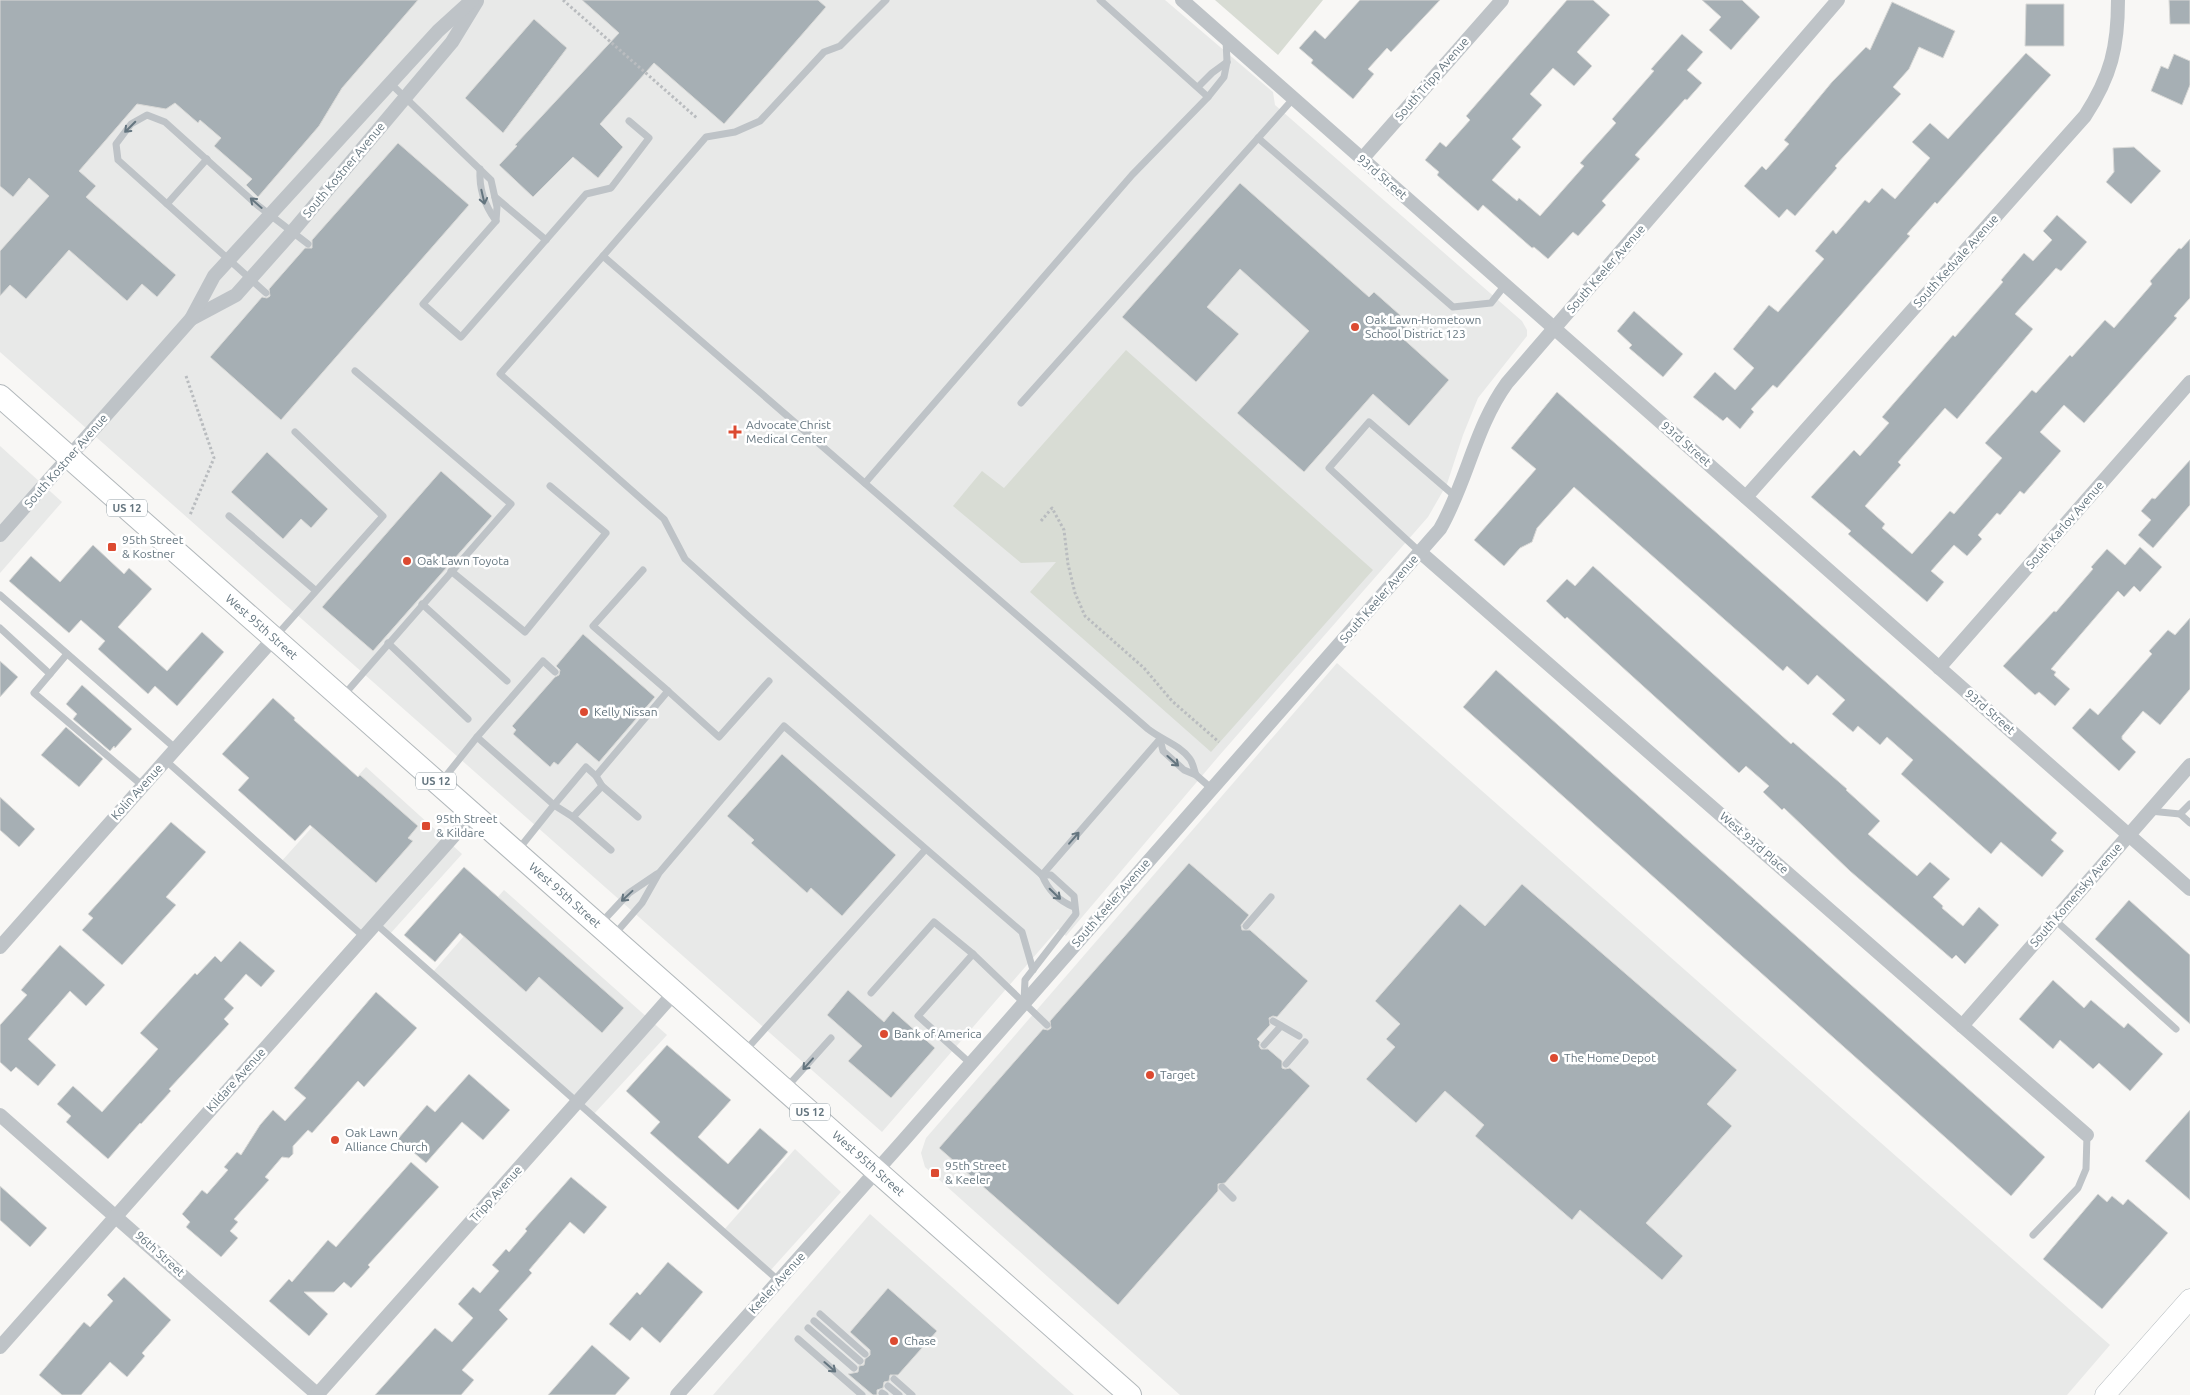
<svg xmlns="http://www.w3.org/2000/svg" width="2190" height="1395" viewBox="0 0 2190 1395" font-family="Ubuntu,sans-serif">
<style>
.built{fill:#e8e9e8}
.green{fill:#d8dcd4}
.building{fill:#a6afb4;stroke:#d9d9d7}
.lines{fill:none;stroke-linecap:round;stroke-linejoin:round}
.secondary-casing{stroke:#b1b7bb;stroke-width:21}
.primary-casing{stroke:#b2b8bb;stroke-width:24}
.path{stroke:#b9bcbf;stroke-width:3;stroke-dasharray:2.5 2.5;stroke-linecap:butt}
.lane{stroke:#bec3c7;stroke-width:7}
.street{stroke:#bec3c7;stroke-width:14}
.secondary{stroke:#fff;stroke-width:20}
.primary{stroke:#fff;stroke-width:22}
.oneway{stroke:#64757f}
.poi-dot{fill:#dc4a31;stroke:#fff;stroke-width:2}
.labels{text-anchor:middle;stroke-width:5;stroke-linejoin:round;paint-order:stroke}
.shield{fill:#fff;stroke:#929ea5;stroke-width:1}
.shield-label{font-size:11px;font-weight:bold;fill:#64757f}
.street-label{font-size:12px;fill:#64757f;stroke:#fff}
.poi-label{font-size:12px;fill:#64757f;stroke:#fff;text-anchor:start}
</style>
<rect width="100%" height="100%" fill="#f8f7f5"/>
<!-- built -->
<g class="built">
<path d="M0,0H1165L1273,92L1275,105L1522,321L1527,330V336L1478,398L1463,435L1447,484L1428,517L1218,757L1066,936L1058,929L882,1132L0,352Z"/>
<path d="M0,446L62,502L0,573Z"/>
<path d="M1337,663L2110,1345L2067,1395H1180L925,1167L921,1153L926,1138Z"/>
<path d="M366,767L462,854L389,935L376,924L364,937L280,863Z"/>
<path d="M504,890L667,1035L593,1115L432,973Z"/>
<path d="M795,1149L841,1192L769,1272L723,1231Z"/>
<path d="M870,1214L1074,1395H713Z"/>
</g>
<!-- green -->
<g class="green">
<path d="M1215,0H1323L1278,55Z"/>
<path d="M1126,350L1373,570L1211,752L1030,592L1056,562L1021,563L953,506L982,471L1004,488Z"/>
</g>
<!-- building -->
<g class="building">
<path d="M0,0H418L342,88L319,126L258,197L246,185L252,179L214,146L221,138L200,120L198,123L175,103L166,109L137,104L79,171L96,186L86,197L176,275L157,297L142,284L127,301L69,250L26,299L10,285L0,296V251L49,196L29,178L13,197L0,186Z"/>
<path d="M582,0H818L826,7L724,124L654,63L600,124L623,147L598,178L573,157L533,197L499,165L517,146L515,145L619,33Z"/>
<path d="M1360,0H1440L1391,52L1387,48L1368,69L1374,74L1353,99L1311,63L1313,60L1299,48L1315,30L1325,39Z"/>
<path d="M1567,0H1593L1610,15L1577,52L1592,66L1574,86L1553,68L1530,94L1542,105L1512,139L1521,147L1492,180L1517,201L1519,198L1540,216L1584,166L1580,163L1616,123L1612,119L1654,71L1651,69L1682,34L1703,52L1687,70L1702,83L1687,100L1685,99L1635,155L1640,159L1602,201L1606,205L1578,236L1573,232L1548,259L1534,247L1532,248L1483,205L1478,211L1437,175L1439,172L1425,160L1440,142L1446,147L1470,120L1466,116Z"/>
<path d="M1702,0H1742L1760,17L1731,50L1709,30L1721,17Z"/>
<path d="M2169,0H2190V24H2170Z"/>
<path d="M1892,2L1955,31L1943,58L1919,47L1909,69L1893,87L1901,94L1835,166L1837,168L1795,216L1787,209L1779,218L1744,186L1762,166L1766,170L1789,144L1784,140L1832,82L1866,47L1870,50Z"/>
<path d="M2026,4H2064V46H2025Z"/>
<path d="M534,19L567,48L503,133L465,98Z"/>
<path d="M2026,53L2051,75L1937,204L1935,202L1907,234L1910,236L1777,388L1773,385L1751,409L1754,412L1740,429L1727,417L1723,421L1693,397L1715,372L1735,390L1754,368L1733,349L1769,305L1778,312L1824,259L1815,251L1833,230L1836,234L1865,200L1869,203L1882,188L1895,199L1930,158L1912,142L1930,123L1948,139Z"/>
<path d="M2174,54L2190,61V85L2182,105L2151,91L2161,66L2168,69Z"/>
<path d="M398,143L469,205L281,420L210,357L262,297L267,298L270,296L269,289L305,248H312V240Z"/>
<path d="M2134,147L2161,171L2131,204L2106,182L2114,172L2113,148Z"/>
<path d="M1240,183L1369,297L1374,292L1409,323L1399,335L1449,380L1409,426L1373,394L1304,472L1237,413L1309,331L1240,269L1207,307L1239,334L1196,382L1122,317Z"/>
<path d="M2057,215L2087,242L2061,271L2056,268L2015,314L2033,329L1957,419L1945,408L1898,462L1901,465L1865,506L1885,524L1882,528L1912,554L1950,511L1954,514L2002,458L1985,443L2032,390L2036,393L2070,355L2072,357L2105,320L2114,328L2152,284L2150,281L2179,248L2181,249L2190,239V298L2174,316L2177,318L2084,423L2064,405L2040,432L2061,451L2024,494L2020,491L2000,515L1997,513L1978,535L1982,539L1967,556L1954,545L1931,571L1944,582L1927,602L1848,534L1851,531L1811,497L1854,450L1860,456L1889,423L1882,417L1953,335L1955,337L2003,282L2001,280L2024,253L2033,261L2052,240L2043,231Z"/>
<path d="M1634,311L1683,354L1663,377L1629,348L1632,345L1617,331Z"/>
<path d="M1557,392L2057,833L2051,840L2064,851L2042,877L2001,842L1991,854L1901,774L1913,760L1887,737L1880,745L1858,726L1853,732L1832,714L1845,700L1817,675L1808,685L1787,666L1783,671L1574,487L1537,528L1532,542L1520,548L1504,566L1474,540L1536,469L1511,448Z"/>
<path d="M267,452L328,509L311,528L301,519L283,539L231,492Z"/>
<path d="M2190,460V505L2153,548L2138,535L2151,520L2141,511L2152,498L2155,499Z"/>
<path d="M441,471L492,516L373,651L322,607Z"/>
<path d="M93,545L124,574L129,568L152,589L118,627L167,671L202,632L224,652L177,706L155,686L148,694L98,649L105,641L81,620L69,633L9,581L31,556L60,582Z"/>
<path d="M2140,547L2162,567L2140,592L2134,586L2124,597L2118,591L2051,669L2056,672L2054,675L2070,689L2055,706L2039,692L2035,695L2003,666L2054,611L2056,612L2093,569L2091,567L2107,549L2125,565Z"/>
<path d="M1593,566L1791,744L1793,742L1847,789L1846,790L1880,821L1868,834L1917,876L1930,862L1950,879L1933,897L1943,906L1942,908L1963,926L1979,907L1999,925L1965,964L1956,955L1952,959L1850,871L1784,808L1782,810L1763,792L1769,786L1746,766L1739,773L1567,617L1565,619L1546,601L1567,579L1575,586Z"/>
<path d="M2190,618V689L2160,725L2143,711L2122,736V739L2136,752L2119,771L2072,728L2090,708L2098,715L2152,654L2149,651L2168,630L2175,635Z"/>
<path d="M583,634L655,697L599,762L577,743L558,765L554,762L550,767L513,734L516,730L512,726L555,677L559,675L560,670L556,666Z"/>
<path d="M0,661L18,677L0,697Z"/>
<path d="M1496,670L2045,1157L2011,1196L1463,707Z"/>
<path d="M82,685L132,729L115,748L114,746L110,751L73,719L77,714L66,704Z"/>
<path d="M273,698L295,718L294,720L358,777L360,775L418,826L408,838L413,841L376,883L310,825L295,841L238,790L249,778L222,754Z"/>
<path d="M66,727L103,759L79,787L41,755Z"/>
<path d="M782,754L896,855L842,916L811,888L807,893L751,843L754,840L727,816Z"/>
<path d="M0,797L35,829L19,847L0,830Z"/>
<path d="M171,822L206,852L166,897L176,905L122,965L82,930L93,918L88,914Z"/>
<path d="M1189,863L1249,915L1241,925L1242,930H1250L1308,981L1277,1017L1273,1016L1269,1018L1270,1025L1257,1039L1260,1042L1259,1046L1261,1049H1268L1282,1061V1068L1285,1069L1290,1068L1310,1086L1225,1183L1218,1184V1191L1118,1305L939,1148L1043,1029L1048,1030L1051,1028L1050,1021Z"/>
<path d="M464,867L624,1008L602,1033L539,977L526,992L460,933L435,962L404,935Z"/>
<path d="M1522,884L1737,1070L1707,1104L1732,1126L1646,1223L1683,1256L1662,1280L1580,1210L1572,1220L1475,1136L1484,1125L1445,1091L1416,1123L1366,1079L1395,1047L1386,1039L1400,1024L1375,1001L1460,904L1485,926Z"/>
<path d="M2129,900L2190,955V1024L2095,939Z"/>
<path d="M240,941L275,971L261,987L246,974L224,999L234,1008L224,1019L229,1024L169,1089L171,1091L141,1124L140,1123L108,1159L66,1122L71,1116L57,1104L73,1086L102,1112L158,1049L140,1033L195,973L197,975L215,956L221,962Z"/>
<path d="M60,945L105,985L86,1006L70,991L28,1039L56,1065L38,1086L16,1067L11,1072L0,1062V1025L27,995L21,990Z"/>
<path d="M2053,980L2084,1008L2091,1000L2124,1028L2128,1023L2163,1054L2130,1091L2099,1063L2093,1069L2060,1040L2053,1049L2019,1019Z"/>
<path d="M848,990L884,1022L893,1011L935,1048L891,1098L848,1061L862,1046L827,1015Z"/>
<path d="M376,992L417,1028L364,1087L358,1081L312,1133L308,1130L293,1146V1154L289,1158L282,1157L265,1177L269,1180L234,1219L238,1222L230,1231L238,1238L221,1257L186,1227L190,1222L182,1214L202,1190L207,1194L228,1170L224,1167L237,1152L241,1155L260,1125L273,1110L285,1121L306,1098L294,1088Z"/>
<path d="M667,1045L731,1100L698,1137L728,1164L760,1128L788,1152L738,1210L650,1133L660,1122L626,1091Z"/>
<path d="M469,1074L510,1110L483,1140L462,1122L426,1163L398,1139L427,1105L435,1112Z"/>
<path d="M2190,1110V1200L2145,1161Z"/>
<path d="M411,1162L439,1187L368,1265L370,1267L351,1288L344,1282L334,1292H304L328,1314L309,1336L269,1301L289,1279L292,1282L328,1240L336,1247Z"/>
<path d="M571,1177L607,1207L584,1234L570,1222L529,1270L532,1273L499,1310L508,1319L462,1370L474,1380L461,1395H375L435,1328L452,1342L473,1318L458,1304L473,1287L480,1293L499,1271L492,1265L506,1249L509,1252L527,1231L525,1229Z"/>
<path d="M0,1186L47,1228L30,1247L0,1220Z"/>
<path d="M2098,1194L2107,1202L2112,1196L2123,1205L2128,1199L2168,1233L2102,1309L2043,1259Z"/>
<path d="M668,1262L703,1292L660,1343L642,1327L630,1341L609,1324L637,1292L640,1295Z"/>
<path d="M124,1277L171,1320L142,1353L145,1356L127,1377L110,1362L81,1395H62L39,1375L84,1322L90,1327L113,1301L107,1295Z"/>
<path d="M888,1288L937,1331L898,1375H890L889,1381L884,1382L883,1388L877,1390V1395H873L848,1374L858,1372L859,1366L864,1365L865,1359L870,1355V1350L850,1332Z"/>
<path d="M592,1345L630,1378L615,1395H548Z"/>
</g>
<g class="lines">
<!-- secondary casing -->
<g class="secondary-casing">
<path id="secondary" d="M2105,1395L2190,1299"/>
</g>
<!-- primary casing -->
<g class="primary-casing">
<g id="primary">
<path id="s1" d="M0,396L1130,1395"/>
</g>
</g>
<!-- path -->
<g class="path">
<path d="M563,0L698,119"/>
<path d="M186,376L214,458L190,515"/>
<path d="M1041,521L1052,508L1064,530L1068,564L1075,593L1085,616L1144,668L1172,701L1219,742"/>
</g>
<!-- lane -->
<g class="lane">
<path d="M886,0L840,46L824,52L760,121L735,132L706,137L603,256L1148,729C1162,740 1180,745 1190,759C1193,763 1194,770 1196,775"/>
<path d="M1100,0L1208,97"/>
<path d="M390,83L491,180L497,207L496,221L423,304L461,337L586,194L611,188L649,138L629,121"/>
<path d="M1198,87L1212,73L1227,62"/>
<path d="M1258,138L1453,307L1491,303L1505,285"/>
<path d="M480,169C479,189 484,204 496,221"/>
<path d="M495,197L546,240"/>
<path d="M167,204L207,159"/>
<path d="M603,256L500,374L664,519L685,559L748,616L1042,875C1048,890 1059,901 1074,907"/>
<path d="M266,293L118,160L116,144L131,124L147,115L165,122L256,204L308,244"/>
<path d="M1021,403L1293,99"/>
<path d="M865,483L1132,175L1208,97L1224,77L1227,62L1226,40"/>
<path d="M229,516L315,590"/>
<path d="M1420,552L1329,468L1369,422L1456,497"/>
<path d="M451,571L525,632L606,533L550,486"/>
<path d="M0,595L175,748"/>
<path d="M422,604L507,681"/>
<path d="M0,628L50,674"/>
<path d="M276,636L383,516L295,432"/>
<path d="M388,643L468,719"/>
<path d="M67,654L34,693L143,786"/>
<path d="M668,691L719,737L769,681"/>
<path d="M343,696L511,504L355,371"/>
<path d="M477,737L543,661L555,672"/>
<path d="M1160,739L1163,751L1184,770L1196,775L1212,789"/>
<path d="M165,760L364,937"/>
<path d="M596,776L602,786L573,817L611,850"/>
<path d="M441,782L477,737L554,805L518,850"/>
<path d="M602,786L638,817"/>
<path d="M2150,811L2180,814L2190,823"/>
<path d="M2180,814L2190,804"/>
<path d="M573,817L554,805L586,767L596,776L668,691L593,626L643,570"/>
<path d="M1042,875L1160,739"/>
<path d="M2055,920L2176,1029"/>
<path d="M601,923L629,893L657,874"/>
<path d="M376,924L779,1281"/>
<path d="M1246,926L1271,897"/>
<path d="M614,935L642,903L659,873L784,726L1022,932L1033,970"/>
<path d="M973,954L1047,1025"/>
<path d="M871,993L934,922L973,954L918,1016L971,1064"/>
<path d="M1024,1001L1025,980L1076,914L1074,896L1051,875H1042"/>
<path d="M1273,1021L1299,1036"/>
<path d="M1264,1045L1281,1026"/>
<path d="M745,1051L925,850"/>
<path d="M1286,1064L1305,1042"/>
<path d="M786,1088L831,1038"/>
<path d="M1222,1187L1233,1198"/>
<path d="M2033,1235L2078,1188L2086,1169L2087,1135"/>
<path d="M820,1314L865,1354"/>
<path d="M814,1321L860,1361"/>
<path d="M808,1328L854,1368"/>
<path d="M798,1339L862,1395"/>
<path d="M894,1379L912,1395"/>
<path d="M888,1386L899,1395"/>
<path d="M882,1393L885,1395"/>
</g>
<!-- street -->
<g class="street">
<path d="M1182,0L2190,889"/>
<path d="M1362,159L1502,0"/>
<path d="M191,319L236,295L292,232L452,42L477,1"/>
<path d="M1746,497L2085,116C2111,76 2118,47 2118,0"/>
<path d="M0,535L191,319L214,276L438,31L472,0"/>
<path d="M1420,552L2087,1135"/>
<path d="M1939,668L2190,382"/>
<path d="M0,947L274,638"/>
<path d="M1962,1026L2190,765"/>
<path d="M0,1115L318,1395"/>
<path d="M0,1347L473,814"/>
<path d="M317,1395L675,992"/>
<path d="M677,1395L903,1141L1440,529C1467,482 1475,427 1507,383L1838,0"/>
</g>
<!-- secondary -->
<use href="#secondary" class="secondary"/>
<!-- primary -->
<use href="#primary" class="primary"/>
</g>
<!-- one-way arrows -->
<defs><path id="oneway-shaft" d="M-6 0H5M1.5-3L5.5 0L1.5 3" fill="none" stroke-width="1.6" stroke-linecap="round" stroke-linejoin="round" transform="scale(1.25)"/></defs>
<g class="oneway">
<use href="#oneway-shaft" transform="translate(130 127) rotate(135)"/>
<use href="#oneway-shaft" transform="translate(483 197) rotate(77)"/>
<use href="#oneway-shaft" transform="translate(256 203) rotate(-139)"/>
<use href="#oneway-shaft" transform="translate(1173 761) rotate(42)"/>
<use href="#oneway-shaft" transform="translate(1074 838) rotate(-49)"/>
<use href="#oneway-shaft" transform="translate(1055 894) rotate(44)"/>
<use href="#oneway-shaft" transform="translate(627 896) rotate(137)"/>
<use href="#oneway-shaft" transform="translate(808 1064) rotate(132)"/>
<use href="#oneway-shaft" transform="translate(830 1367) rotate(41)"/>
</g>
<!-- markers -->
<g class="poi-dot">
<circle cx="1355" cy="327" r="5"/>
<path d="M732.5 424.5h5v5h5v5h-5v5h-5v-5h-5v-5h5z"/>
<rect x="107" y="542" width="10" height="10" rx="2.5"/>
<circle cx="407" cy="561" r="5"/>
<circle cx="584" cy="712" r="5"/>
<rect x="421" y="821" width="10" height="10" rx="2.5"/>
<circle cx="884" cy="1034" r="5"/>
<circle cx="1554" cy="1058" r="5"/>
<circle cx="1150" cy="1075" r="5"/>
<circle cx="335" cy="1140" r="5"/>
<rect x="930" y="1168" width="10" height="10" rx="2.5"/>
<circle cx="894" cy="1341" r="5"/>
</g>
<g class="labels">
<!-- shield labels -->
<g class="shield">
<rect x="107" y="499.5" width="40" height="17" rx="4"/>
<rect x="416" y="772.5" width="40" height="17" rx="4"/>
<rect x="790" y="1103.5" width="40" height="17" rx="4"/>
</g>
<g class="shield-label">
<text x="127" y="512">US 12</text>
<text x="436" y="785">US 12</text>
<text x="810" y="1116">US 12</text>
</g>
<!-- street labels -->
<g class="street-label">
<text transform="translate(1432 79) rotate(-49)" y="4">South Tripp Avenue</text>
<text transform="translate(344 170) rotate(-50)" y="4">South Kostner Avenue</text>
<text transform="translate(1382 177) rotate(41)" y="4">93rd Street</text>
<text transform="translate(1956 261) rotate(-48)" y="4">South Kedvale Avenue</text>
<text transform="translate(1606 269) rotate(-49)" y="4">South Keeler Avenue</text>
<text transform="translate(1686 444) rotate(41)" y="4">93rd Street</text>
<text transform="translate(66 461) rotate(-49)" y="4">South Kostner Avenue</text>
<text transform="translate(2065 525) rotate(-49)" y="4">South Karlov Avenue</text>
<text transform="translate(1379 599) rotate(-49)" y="4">South Keeler Avenue</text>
<text dy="4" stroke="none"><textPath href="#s1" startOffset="349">West 95th Street</textPath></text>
<text transform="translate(1990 712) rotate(41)" y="4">93rd Street</text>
<text transform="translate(137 792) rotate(-48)" y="4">Kolin Avenue</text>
<text transform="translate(1754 843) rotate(41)" y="4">West 93rd Place</text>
<text dy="4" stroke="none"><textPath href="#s1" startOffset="754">West 95th Street</textPath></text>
<text transform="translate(2076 895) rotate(-49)" y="4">South Komensky Avenue</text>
<text transform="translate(1111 903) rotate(-49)" y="4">South Keeler Avenue</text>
<text transform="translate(236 1080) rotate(-48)" y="4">Kildare Avenue</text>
<text dy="4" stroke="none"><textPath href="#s1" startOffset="1159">West 95th Street</textPath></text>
<text transform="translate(496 1194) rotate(-48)" y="4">Tripp Avenue</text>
<text transform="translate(160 1254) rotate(42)" y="4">96th Street</text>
<text transform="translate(777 1283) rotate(-48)" y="4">Keeler Avenue</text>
</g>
<!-- poi labels -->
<g class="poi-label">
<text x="1365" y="324">Oak Lawn-Hometown<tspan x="1365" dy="14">School District 123</tspan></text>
<text x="746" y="429">Advocate Christ<tspan x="746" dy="14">Medical Center</tspan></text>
<text x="122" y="544">95th Street<tspan x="122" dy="14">&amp; Kostner</tspan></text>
<text x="417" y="565">Oak Lawn Toyota</text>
<text x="594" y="716">Kelly Nissan</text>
<text x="436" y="823">95th Street<tspan x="436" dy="14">&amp; Kildare</tspan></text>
<text x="894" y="1038">Bank of America</text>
<text x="1564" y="1062">The Home Depot</text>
<text x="1160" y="1079">Target</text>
<text x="345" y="1137">Oak Lawn<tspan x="345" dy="14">Alliance Church</tspan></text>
<text x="945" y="1170">95th Street<tspan x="945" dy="14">&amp; Keeler</tspan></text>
<text x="904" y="1345">Chase</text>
</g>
</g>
</svg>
